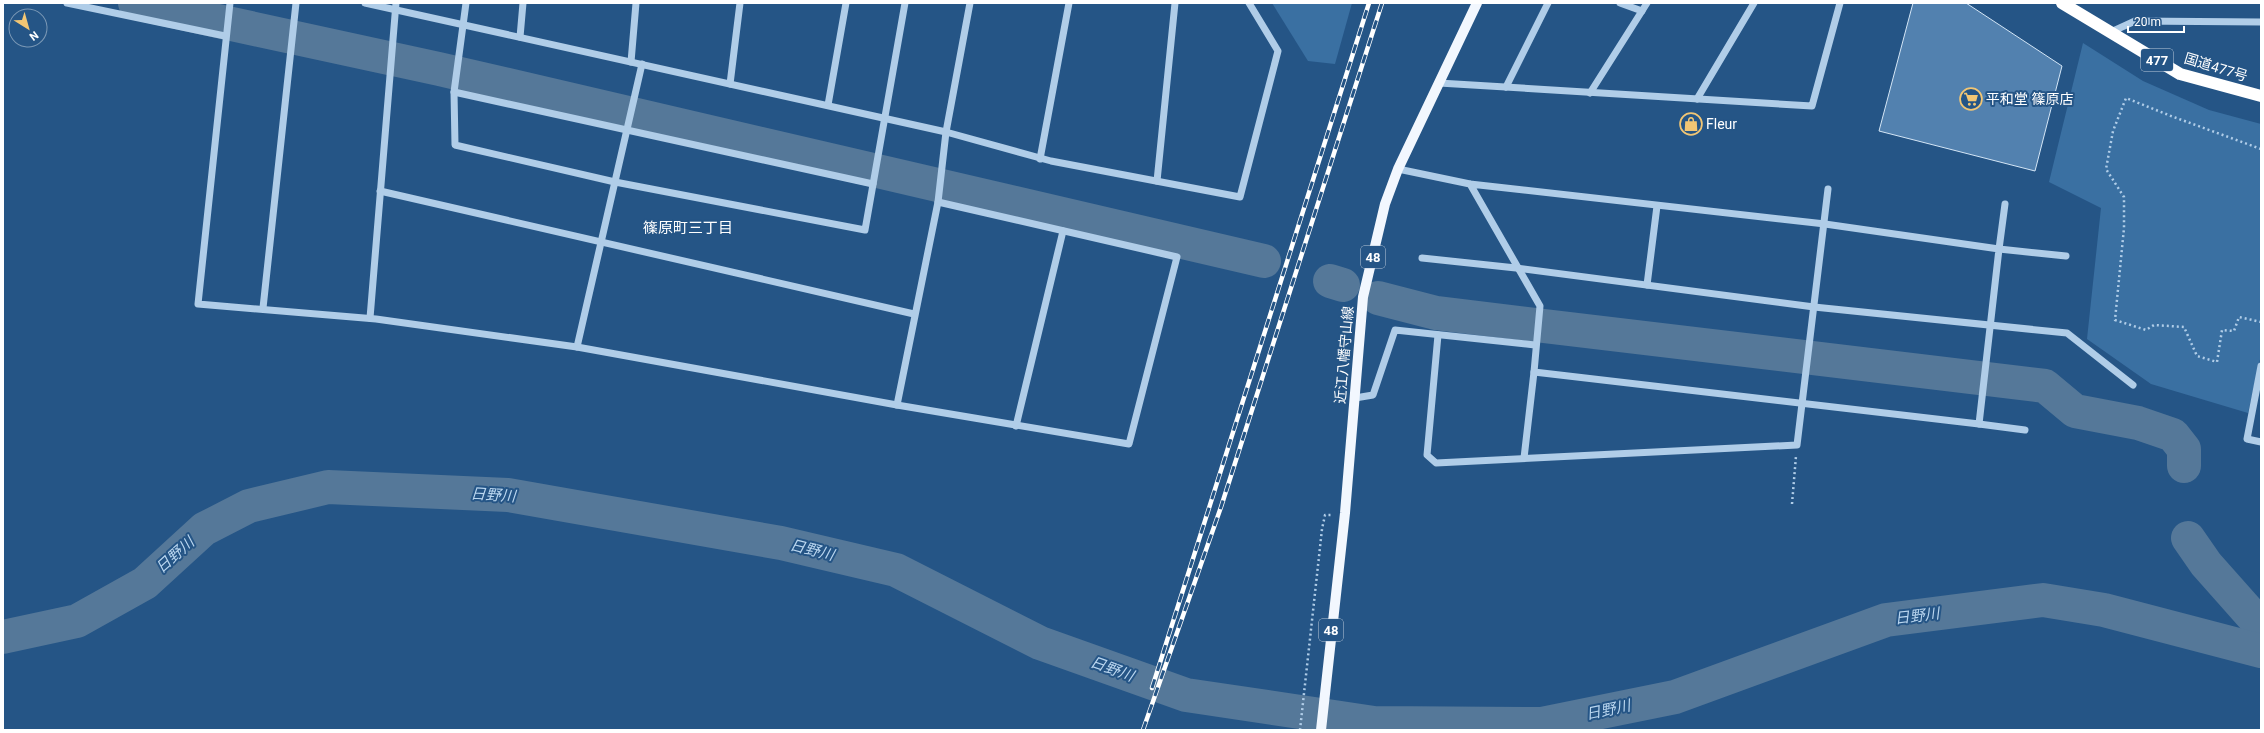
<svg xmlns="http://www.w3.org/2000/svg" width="2264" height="733" viewBox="0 0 2264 733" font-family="Roboto,'Noto Sans JP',sans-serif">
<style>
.green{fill:#3a70a2}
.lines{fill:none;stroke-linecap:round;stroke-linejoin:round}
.river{stroke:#557899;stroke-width:34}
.building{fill:#5281af;stroke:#d4e6f6}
.path{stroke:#b0cde8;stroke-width:2.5;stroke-dasharray:2 3;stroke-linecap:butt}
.minor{stroke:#b0cde8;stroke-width:7}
.major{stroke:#f2f7fe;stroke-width:10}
.highway{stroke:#fff;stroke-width:12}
.rail-casing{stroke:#fff;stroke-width:4.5}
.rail{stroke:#255586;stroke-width:3;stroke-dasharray:9;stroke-linecap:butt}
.labels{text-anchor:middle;stroke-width:4;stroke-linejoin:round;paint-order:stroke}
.shield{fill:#255586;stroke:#beccdb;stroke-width:1}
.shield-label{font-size:13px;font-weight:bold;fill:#fff}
.street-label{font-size:14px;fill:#fff;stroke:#255586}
.poi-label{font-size:14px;fill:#fff;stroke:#255586;text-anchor:start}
.neighbourhood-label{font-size:15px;fill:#fff;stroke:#255586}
.water-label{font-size:15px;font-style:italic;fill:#bbd7f0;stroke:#255586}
</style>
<rect width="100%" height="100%" fill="#255586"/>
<!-- green -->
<g class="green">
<path d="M1272,3H1352L1335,64L1308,61Z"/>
<path d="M2083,43L2143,81L2209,110L2261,124V355L2248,413L2151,384L2087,339L2101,208L2049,182Z"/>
</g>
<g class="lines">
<!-- river -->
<g class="river">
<path d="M135,3L439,69L1264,261"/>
<path d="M1330,281L1343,285"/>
<path d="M1378,298L1436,313L2045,386L2075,411L2138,423L2173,435L2184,449V466"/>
<path d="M2188,538L2206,564L2261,626"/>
<path d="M3,637L77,621L145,583L204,529L249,506L328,487L508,495L781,543L896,570L1040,643L1186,695L1374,723L1542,724L1675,697L1886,620L2043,600L2104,610L2261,651"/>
</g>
</g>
<!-- building -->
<path class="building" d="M1913,3H1966L2062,66L2035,171L1879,131Z"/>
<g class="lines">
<!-- path -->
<g class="path">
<path d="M2261,149L2171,116L2126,98L2113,131L2106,169L2124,197V228L2115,320L2146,330L2154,325L2184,327L2197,356L2217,362L2222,330L2234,331L2239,317L2261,322"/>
<path d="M1792,504L1796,456"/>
<path d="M1300,730L1322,529L1325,515H1331"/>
</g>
<!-- minor -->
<g class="minor">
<path d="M67,3L225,36"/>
<path d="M230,3L198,304L376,319L577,347L897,405L1129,444L1177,257L938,202"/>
<path d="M365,3L946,132L1051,161L1240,197L1278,51L1249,3"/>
<path d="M466,3L454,92L455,145L615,182L865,230L905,3"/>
<path d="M1620,3L1642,11"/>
<path d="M2111,32L2135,21L2261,22"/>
<path d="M520,37L523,3"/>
<path d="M631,62L636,3"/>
<path d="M1439,83L1812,106L1840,3"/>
<path d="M730,84L740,3"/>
<path d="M1506,87L1548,3"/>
<path d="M454,92L873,184"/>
<path d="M1590,93L1647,3"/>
<path d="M1697,99L1754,3"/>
<path d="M828,105L846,3"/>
<path d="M1040,159L1069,3"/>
<path d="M1398,169L1470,184L1825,224L1999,249L1979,424L1534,372L1540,306L1470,184"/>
<path d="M1157,181L1175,3"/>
<path d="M380,191L914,314"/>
<path d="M2005,204L1999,249L2066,256"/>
<path d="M1422,258L1516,268L1814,307L2067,333L2133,385"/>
<path d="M1647,285L1657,206"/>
<path d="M263,308L296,3"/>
<path d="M370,318L396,3"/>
<path d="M1438,335L1427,455L1436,463L1797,445L1828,189"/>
<path d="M577,347L642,64"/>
<path d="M2261,366L2247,439L2261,442"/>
<path d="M1355,398L1373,395L1395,330L1535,345"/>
<path d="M897,405L938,202L946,132L970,3"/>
<path d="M1979,424L2025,430"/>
<path d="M1016,426L1063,231"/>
<path d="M1524,458L1534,372"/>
</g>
<!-- major -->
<path class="major" d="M1321,730L1345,513L1363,297L1385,204L1398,169L1477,3"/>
<!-- highway -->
<path class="highway" d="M2062,3L2180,74L2261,96"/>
<!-- rail casing -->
<g class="rail-casing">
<g id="rail">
<path d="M1152,688L1369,3"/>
<path d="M1143,730L1221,507L1382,3"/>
</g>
</g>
<!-- rail -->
<use href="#rail" class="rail"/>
</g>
<!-- icons -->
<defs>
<g id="supermarket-ring" transform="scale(1.15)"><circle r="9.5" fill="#255586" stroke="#f2c674" stroke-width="1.5"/><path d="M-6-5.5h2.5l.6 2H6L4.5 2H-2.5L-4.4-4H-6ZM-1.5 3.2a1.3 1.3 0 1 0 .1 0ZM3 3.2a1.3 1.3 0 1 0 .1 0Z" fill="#f2c674"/></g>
<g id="shop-ring" transform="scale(1.15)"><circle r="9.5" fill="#255586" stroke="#f2c674" stroke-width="1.5"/><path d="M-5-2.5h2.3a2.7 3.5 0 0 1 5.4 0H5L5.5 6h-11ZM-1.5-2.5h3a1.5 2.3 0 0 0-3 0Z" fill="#f2c674"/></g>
</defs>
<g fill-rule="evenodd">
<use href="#supermarket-ring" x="1971" y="99"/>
<use href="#shop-ring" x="1691" y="124"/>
</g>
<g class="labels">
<!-- shield labels -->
<g class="shield">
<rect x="2141" y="49" width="32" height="22" rx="3"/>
<rect x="1361" y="246" width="24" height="22" rx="3"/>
<rect x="1319" y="619" width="24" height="22" rx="3"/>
</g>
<g class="shield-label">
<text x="2157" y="65">477</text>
<text x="1373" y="262">48</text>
<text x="1331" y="635">48</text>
</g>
<!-- street labels -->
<g class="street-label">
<text transform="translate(2216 67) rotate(17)" y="5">国道477号</text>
<text transform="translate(1344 355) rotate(-85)" y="5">近江八幡守山線</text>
</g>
<!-- poi labels -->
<g class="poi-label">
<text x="1986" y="104">平和堂 篠原店</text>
<text x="1706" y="129">Fleur</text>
</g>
<!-- neighbourhood labels -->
<g class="neighbourhood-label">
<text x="688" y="233">篠原町三丁目</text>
</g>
<!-- water labels -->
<g class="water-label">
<text transform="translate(493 495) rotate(4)" y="5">日野川</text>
<text transform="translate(812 550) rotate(14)" y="5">日野川</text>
<text transform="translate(175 555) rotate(-42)" y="5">日野川</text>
<text transform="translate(1917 616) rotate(-7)" y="5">日野川</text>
<text transform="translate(1112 669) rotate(20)" y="5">日野川</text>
<text transform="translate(1608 710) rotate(-12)" y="5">日野川</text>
</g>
</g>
<!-- border -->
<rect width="2264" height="733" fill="none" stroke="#ffffff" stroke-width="8"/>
<!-- north arrow -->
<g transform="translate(28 28) rotate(143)"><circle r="19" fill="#255586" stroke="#7c99b6"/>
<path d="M0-3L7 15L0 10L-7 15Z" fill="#f2c674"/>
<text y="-6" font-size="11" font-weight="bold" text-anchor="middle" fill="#ffffff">N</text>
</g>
<!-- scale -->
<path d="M2128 26v6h56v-6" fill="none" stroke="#ffffff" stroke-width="2"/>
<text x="2134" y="26" font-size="12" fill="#ffffff" stroke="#255586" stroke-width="3" paint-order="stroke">20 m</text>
</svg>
